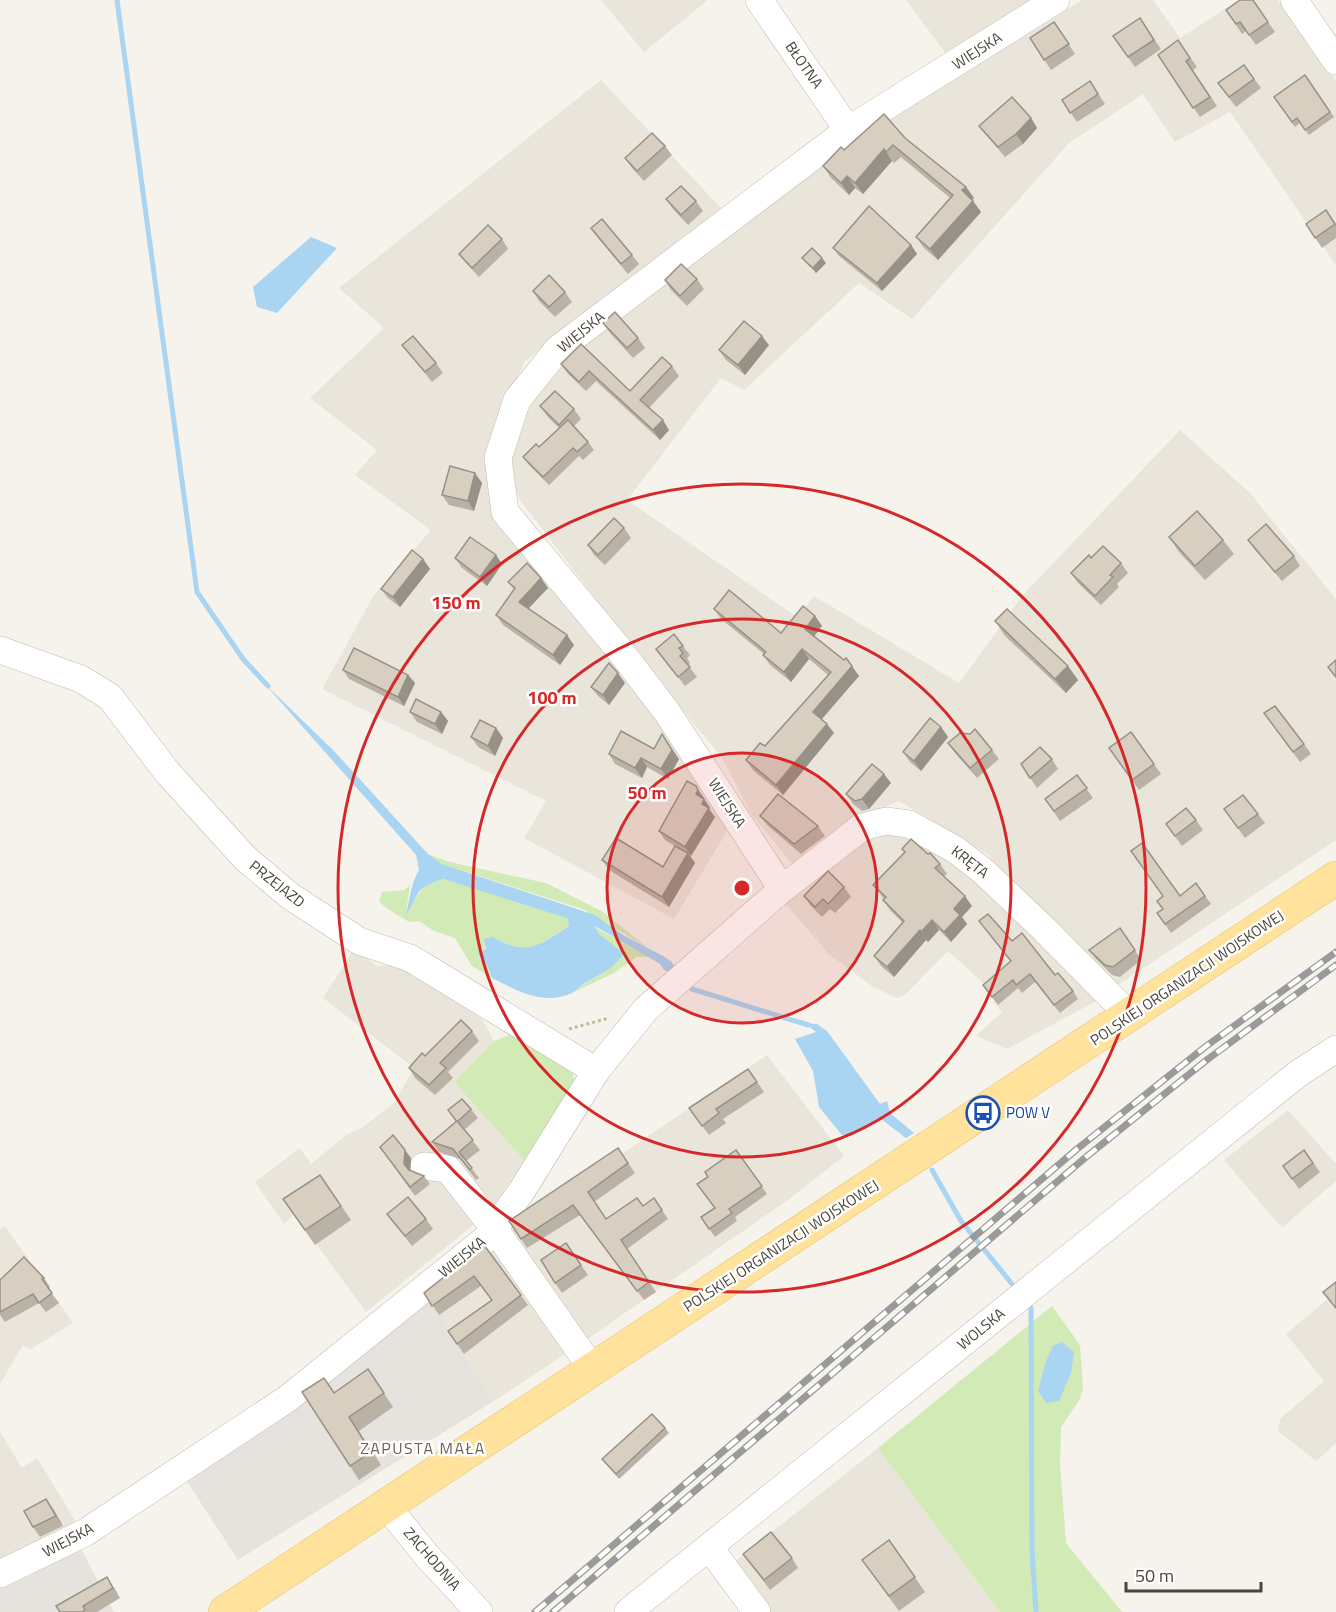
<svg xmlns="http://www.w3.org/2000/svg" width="1336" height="1612" viewBox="0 0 1336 1612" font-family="'Titillium Web',sans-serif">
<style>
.residential{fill:#eae5da}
.industrial{fill:#e6e2dd}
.green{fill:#d2eab5}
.water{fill:#a9d4f2}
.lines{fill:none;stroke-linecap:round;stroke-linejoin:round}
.stream{stroke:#a9d4f2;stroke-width:5}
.minor-casing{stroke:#c2bbae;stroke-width:28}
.major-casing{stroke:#e6c16a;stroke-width:34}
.path{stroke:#c4b79f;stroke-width:3;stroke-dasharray:3 3;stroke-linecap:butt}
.minor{stroke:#fff;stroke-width:27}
.major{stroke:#ffe39c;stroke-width:33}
.rail-casing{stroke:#9a9a9a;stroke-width:7}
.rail{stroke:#fff;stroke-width:4.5;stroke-dasharray:14;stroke-linecap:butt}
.wall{fill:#bab2a6}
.shaded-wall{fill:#979187}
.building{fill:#d8cfc1;stroke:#979187;stroke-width:1.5}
.ring{fill:none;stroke:#d62828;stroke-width:3}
.labels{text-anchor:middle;stroke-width:5;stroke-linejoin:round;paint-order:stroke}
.street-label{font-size:15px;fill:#4b4439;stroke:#fff}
.transit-label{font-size:15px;fill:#164399;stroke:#fff;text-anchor:start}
.neighbourhood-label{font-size:16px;letter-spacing:1.5px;fill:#6e6250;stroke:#fff}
.centre{fill:#d62828;stroke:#fff;stroke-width:3}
.ring-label{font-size:18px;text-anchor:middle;font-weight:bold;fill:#d62828;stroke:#fff;stroke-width:5;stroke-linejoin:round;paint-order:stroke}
</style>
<rect width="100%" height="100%" fill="#f6f3ec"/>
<!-- residential -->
<g class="residential">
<path d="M601,0H708L644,52Z"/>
<path d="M906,0H1032L947,55Z"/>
<path d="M1082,0H1153L1180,38L1239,0H1278L1336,81V265L1230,112L1175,142L1143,94L1069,143L912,319L859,283L744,390L721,378L627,500L797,617L814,596L959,683L1023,595L1180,430L1250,493L1336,599V840L1115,987L987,854L899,801L851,822L796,869L752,815L722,758L642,660L520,500L509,478L515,433L539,392L572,352L852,143Z"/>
<path d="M601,80L721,208L525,361L500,420L486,469L498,521L657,719L729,828L674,919L524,838L546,801L322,689L374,595L431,530L355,475L377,450L310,398L384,328L339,288Z"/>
<path d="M892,834L923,844L993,894L1102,998L1007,1049L976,1036L1002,1012L988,993L991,990L948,951L905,995L897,998L873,987L829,954L784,902L872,836Z"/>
<path d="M354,949L377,966L406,964L479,1014L494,1041L454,1082L524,1160L493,1209L366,1312L294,1214L284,1224L255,1182L300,1148L311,1164L346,1135L363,1127L394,1103L414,1068L323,998Z"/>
<path d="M767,1055L844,1156L788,1200L583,1342L509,1231Z"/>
<path d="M1288,1110L1336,1164V1181L1282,1228L1224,1160Z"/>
<path d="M5,1226L73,1323L31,1349L23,1345L0,1384V1229Z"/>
<path d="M495,1245L565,1354L494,1401L429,1300Z"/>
<path d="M1336,1292V1443L1316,1461L1278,1431L1280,1419L1324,1381L1286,1334Z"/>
<path d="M0,1432L22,1468L37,1458L79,1527L0,1567Z"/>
<path d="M878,1448L1000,1612H741L714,1578Z"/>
</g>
<!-- industrial -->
<g class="industrial">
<path d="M429,1300L494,1401L238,1560L186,1480Z"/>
<path d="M80,1547L114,1612H0V1583Z"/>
</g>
<!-- green -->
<g class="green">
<path d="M428,854L450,862L546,883L603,912L648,948L585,910L442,864Z"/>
<path d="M443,879L551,911L567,918L569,926C540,945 526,957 493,937L478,956L488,967L492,978L472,966L455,938L434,931L419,921L409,922C397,914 388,911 379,901L382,892L404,890L410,885L406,913L425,885Z"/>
<path d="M593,926L648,957H637L614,973L574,992C590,978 610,972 624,955L598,933Z"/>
<path d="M511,1034L572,1072L575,1083L524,1160L454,1082L494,1041Z"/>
<path d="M1052,1306L1080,1345L1083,1388L1080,1399L1061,1427L1060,1464L1066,1543L1122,1612H1000L878,1448Z"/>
</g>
<!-- water -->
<g class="water">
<path d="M311,237L337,248L277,313L257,307L253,287Z"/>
<path d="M264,683L335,752L428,854L442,864L595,915L623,935L663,956L672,962L676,970L672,973L664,970L660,964L595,926L598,933L624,954C614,968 602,973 587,982C581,985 577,990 572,993C543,1006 518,991 492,978L488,967L478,955L486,948L484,939L493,937C526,957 540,945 569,926L567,918L443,879C412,889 421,894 405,916C411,899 409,887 419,870L416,855Z"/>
<path d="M804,1023L817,1024L827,1031L880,1104L887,1101L890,1113L914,1133L906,1138L881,1119L851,1136L842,1135L819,1107L813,1071L795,1039L816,1032Z"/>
<path d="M1062,1342L1074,1352L1071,1373L1059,1401L1046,1403L1038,1391L1046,1361L1053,1346Z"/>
</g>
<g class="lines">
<!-- stream -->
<g class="stream">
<path d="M117,0L197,592L243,659L268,686"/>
<path d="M692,989L808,1025"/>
<path d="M932,1170L961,1221L1012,1284"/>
<path d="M1031,1308L1032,1551L1036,1612"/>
</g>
<!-- minor casing -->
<g class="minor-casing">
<g id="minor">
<path d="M759,0L848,130"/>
<path d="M1294,0L1336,61"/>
<path d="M0,650L81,679L110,697L167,772L245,858L290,896L359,941L410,958L596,1071"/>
<path d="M782,889L667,712L618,648L505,512L498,458L517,400L558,349L848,130L1056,0"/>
<path d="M424,1166L448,1169L494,1228L593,1370"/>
<path d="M386,1505L427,1556L479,1612"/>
<path d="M709,1547L757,1612"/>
<path d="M0,1574L86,1532L287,1399L487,1238L521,1192L596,1071L646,1009L782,889L862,827L886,821L909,824L956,850L984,872L1045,930L1130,1016"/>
<path d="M628,1612L1299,1073L1336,1049"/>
</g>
</g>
<!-- major casing -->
<g class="major-casing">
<path id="major" d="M225,1612L1336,878"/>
</g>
<!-- path -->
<path class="path" d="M569,1029L609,1018"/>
<!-- minor -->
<use href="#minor" class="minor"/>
<!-- major -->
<use href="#major" class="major"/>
<!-- rail casing -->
<g class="rail-casing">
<g id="rail">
<path d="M535,1612L1077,1149L1205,1047L1336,952"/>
<path d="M553,1612L1086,1157L1208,1059L1336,965"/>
</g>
</g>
<!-- rail -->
<use href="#rail" class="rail"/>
</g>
<!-- wall -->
<g class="wall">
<path d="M1253,0L1275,32L1256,45L1246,31L1242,34L1226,10Z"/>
<path d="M1140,18L1161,49L1135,67L1113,36Z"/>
<path d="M1054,22L1075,54L1051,70L1030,38Z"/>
<path d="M1178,40L1197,67L1193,70L1217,106L1200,117L1158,55Z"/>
<path d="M1244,65L1261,88L1236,107L1218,83Z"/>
<path d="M1305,75L1334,117L1309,135L1300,123L1295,127L1274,97Z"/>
<path d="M1090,81L1105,104L1077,122L1062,100Z"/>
<path d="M1031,118L1037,128L1023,144L1005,157L986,135L979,126Z"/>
<path d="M905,138L966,187L974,198L972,200L981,212L938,260L924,248L916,237L950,198L901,157L894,163L892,161L863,194L855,188L849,195L831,178L823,166L844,150Z"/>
<path d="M665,146L672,155L644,181L632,168L625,158Z"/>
<path d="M666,199L696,201L703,211L688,225L673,209Z"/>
<path d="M1326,210L1336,224V238L1322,248L1306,224Z"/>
<path d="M591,228L632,255L639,264L628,274L598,238Z"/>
<path d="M502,239L508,249L479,277L466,263L459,254Z"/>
<path d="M911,245L917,254L882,291L839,256L833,248Z"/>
<path d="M802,258L826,263L816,273L806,263Z"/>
<path d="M697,279L704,289L687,306L671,290L665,280Z"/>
<path d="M533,291L565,292L572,302L555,317L539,301Z"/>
<path d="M603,323L638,338L645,348L633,358L610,333Z"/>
<path d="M581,344L630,391L672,366L679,376L649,408L669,430L660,440L596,381L586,391L568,374L561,364Z"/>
<path d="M402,345L436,363L443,373L432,382Z"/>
<path d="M769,345L745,375L726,360L719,350Z"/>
<path d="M540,406L574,409L581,419L574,426L588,442L594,450L583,460L579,456L549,485L529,465L523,457L539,447L559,428L547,416Z"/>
<path d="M482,483L474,511L449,505L442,495Z"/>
<path d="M624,528L631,538L605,565L594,555L588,545Z"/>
<path d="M1169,537L1223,540L1234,554L1205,580L1179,552Z"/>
<path d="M1248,540L1294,556L1300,566L1282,581L1255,550Z"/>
<path d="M496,555L502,564L487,586L462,568L455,558Z"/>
<path d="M1091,558L1121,563L1128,573L1117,584L1119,587L1101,605L1078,583L1071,573Z"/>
<path d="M423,559L430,569L400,607L388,598L381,589Z"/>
<path d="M541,578L548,588L528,609L574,645L560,665L503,625L496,615L514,589L508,582Z"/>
<path d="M714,609L781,633L815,616L822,626L814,636L859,676L822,719L834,733L783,795L753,770L746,760L765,746L828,675L809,659L791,682L770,665L763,655L764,654L721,619Z"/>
<path d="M995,621L1078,680L1066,693L1005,636Z"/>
<path d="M683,646L690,655L687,658L690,663L688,665L697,677L685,686L656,649Z"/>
<path d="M343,670L408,675L415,683L404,706L349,679Z"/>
<path d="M625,683L609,705L598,696L591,687Z"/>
<path d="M410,712H441L448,721L442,734L417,722Z"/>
<path d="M1264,713L1304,744L1311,754L1300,762Z"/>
<path d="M941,727L948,737L921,771L910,762L903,752Z"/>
<path d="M496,728L503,738L495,756L478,747L471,737Z"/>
<path d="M1131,732L1161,774L1139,790L1109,748Z"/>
<path d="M970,734L992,750L999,759L977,778L955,753L948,743Z"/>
<path d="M654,749L679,759L668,779L647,767L642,778L615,764L609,754Z"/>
<path d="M1052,759L1058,769L1037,788L1021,764Z"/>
<path d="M1077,775L1093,798L1060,821L1045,799Z"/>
<path d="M891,783L869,809L862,811L853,804L846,794Z"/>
<path d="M696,786L710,808L709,809L715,817L691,856L689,854L695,863L669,907L609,870L602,860L663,867L675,846L665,840L659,831Z"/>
<path d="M1224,809L1258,814L1265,823L1245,838Z"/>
<path d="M760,816L818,826L825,836L801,854L767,825Z"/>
<path d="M1196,820L1203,830L1182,846L1166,824Z"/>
<path d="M902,849L928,854L940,864L947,874L944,876L972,906L962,917L967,924L951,942L939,930L928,942L926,940L894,977L881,966L874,956L903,923L890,910L883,900L884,899L873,885L905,852Z"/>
<path d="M1196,883L1211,904L1171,933L1157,913Z"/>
<path d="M844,887L851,897L835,913L830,909L822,917L810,905L804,896Z"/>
<path d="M979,921L1012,941L1055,975L1073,991L1078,999L1060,1013L1035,982L1022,993L1018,988L998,1005L983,985L1011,961Z"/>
<path d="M1127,938L1141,960L1120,977L1112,975L1096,959L1089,950Z"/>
<path d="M472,1031L479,1041L448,1072L453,1078L435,1095L415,1078L409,1068L425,1056Z"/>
<path d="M748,1069L764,1092L723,1119L726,1123L709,1135L689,1108Z"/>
<path d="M471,1109L478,1118L464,1130L480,1150L466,1161L479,1178L476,1180L460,1159L439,1152L432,1142L456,1121L448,1110Z"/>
<path d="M380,1147L411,1158L410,1171L424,1176L430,1184L415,1196Z"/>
<path d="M618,1148L635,1173L594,1202L606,1219L643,1206L654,1198L668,1219L627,1249L656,1292L644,1300L580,1215L527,1248L509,1221Z"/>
<path d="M736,1150L767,1194L735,1217L737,1221L715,1237L701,1217L715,1208L708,1177Z"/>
<path d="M1304,1150L1320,1172L1299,1189L1283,1166Z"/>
<path d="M320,1175L351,1220L315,1245L283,1199Z"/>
<path d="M387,1214L426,1219L433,1229L412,1246Z"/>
<path d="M566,1243L588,1275L562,1293L555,1283Z"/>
<path d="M484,1245L528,1305L464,1354L448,1331L492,1300L481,1286L439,1315L424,1293Z"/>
<path d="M44,1278L50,1287L48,1289L59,1303L46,1312L39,1303L5,1322L0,1315V1280Z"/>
<path d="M368,1369L393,1407L359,1431L381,1465L359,1480L350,1466L334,1393Z"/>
<path d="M665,1428L669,1433L619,1479L602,1459Z"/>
<path d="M53,1509L63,1526L40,1537L33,1527Z"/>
<path d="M889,1540L925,1592L899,1611L862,1560Z"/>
<path d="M743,1554L792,1558L798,1568L770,1590Z"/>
<path d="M114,1587L120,1598L97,1612H60Z"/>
</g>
<!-- shaded-wall -->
<g class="shaded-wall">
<path d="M1031,118L1037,128L1023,144L1016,134Z"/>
<path d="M884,149L892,161L863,194L855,183Z"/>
<path d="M847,176L855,188L849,195L841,183Z"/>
<path d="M966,187L974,198L970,202L962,190Z"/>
<path d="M973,201L981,212L938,260L930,249Z"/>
<path d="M911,245L917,254L882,291L877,283Z"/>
<path d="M822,258L826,263L816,273L813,268Z"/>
<path d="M762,336L769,345L745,375L738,365Z"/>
<path d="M663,420L669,430L660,440L653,430Z"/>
<path d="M475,473L482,483L474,511L468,501Z"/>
<path d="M496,555L502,564L487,586L480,577Z"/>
<path d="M423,559L430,569L400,607L393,597Z"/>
<path d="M541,578L548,588L525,612L519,602Z"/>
<path d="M815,616L822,626L812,639L805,629Z"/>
<path d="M567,635L574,645L560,665L553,655Z"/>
<path d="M802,649L809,659L791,682L784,672Z"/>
<path d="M852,666L859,676L820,721L813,712Z"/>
<path d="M1068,666L1078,680L1066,693L1055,679Z"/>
<path d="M618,673L625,683L609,705L603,695Z"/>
<path d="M408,675L415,683L404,706L398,697Z"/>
<path d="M441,712L448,721L442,734L435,724Z"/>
<path d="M827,724L834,733L783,795L776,785Z"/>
<path d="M941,727L948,737L921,771L914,761Z"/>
<path d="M496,728L503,738L495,756L488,746Z"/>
<path d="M662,734L679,759L668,779L661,769Z"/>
<path d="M641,758L647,767L642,778L635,768Z"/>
<path d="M884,774L891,783L869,809L862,799Z"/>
<path d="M698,790L704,798L702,802L696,794Z"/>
<path d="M704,799L710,808L709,809L715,817L691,856L685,847Z"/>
<path d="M688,853L695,863L669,907L662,897Z"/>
<path d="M965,896L972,906L962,917L967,924L951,942L944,932L954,909Z"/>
<path d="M932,920L939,930L928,942L921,932Z"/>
<path d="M920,930L926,940L894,977L887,967Z"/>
<path d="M405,1150L411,1158L410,1173L404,1164Z"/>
<path d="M46,1499L53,1509L63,1526L56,1516Z"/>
</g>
<!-- building -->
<g class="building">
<path d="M1240,0H1253L1268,22L1249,35L1240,22L1236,24L1226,10Z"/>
<path d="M1140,18L1154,40L1128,57L1113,36Z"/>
<path d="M1054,22L1069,44L1044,60L1030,38Z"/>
<path d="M1178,40L1190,58L1186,61L1210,97L1193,108L1158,55Z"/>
<path d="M1244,65L1254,79L1229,97L1218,83Z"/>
<path d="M1305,75L1330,112L1305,130L1297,118L1292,122L1274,97Z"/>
<path d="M1090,81L1098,94L1070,113L1062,100Z"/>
<path d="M1012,97L1031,118L1016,134L998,147L979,126Z"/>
<path d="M884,114L905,138L966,187L962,190L973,201L930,249L916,237L953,195L893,145L886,152L884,149L855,183L847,176L841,183L823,166L841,147L844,150Z"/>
<path d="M652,133L665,146L637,171L625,158Z"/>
<path d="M681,186L696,201L681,215L666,199Z"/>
<path d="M869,206L911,245L877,283L833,248Z"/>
<path d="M1326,210L1335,224L1315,238L1306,224Z"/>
<path d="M602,219L632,255L621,264L591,228Z"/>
<path d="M488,225L502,239L472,268L459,254Z"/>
<path d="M812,248L822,258L813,268L802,258Z"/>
<path d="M681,264L697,279L680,296L665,280Z"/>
<path d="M549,275L565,292L549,307L533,291Z"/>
<path d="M615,312L638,338L627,348L603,323Z"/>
<path d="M744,321L762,336L738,365L719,350Z"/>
<path d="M413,336L436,363L425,372L402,345Z"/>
<path d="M581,344L630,391L662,357L672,366L640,400L663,420L653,430L589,371L579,382L561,364Z"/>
<path d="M555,391L574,409L559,425L540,406Z"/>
<path d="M568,420L588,442L577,452L573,448L543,477L523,457L536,444L539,447Z"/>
<path d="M450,466L475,473L468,501L442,495Z"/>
<path d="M1197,511L1223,540L1195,566L1169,537Z"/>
<path d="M614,518L624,528L598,555L588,545Z"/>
<path d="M1266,524L1294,556L1275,572L1248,540Z"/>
<path d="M470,537L496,555L480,577L455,558Z"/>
<path d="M1103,546L1121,563L1110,575L1113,577L1095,596L1071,573L1089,555L1091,558Z"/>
<path d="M412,550L423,559L393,597L381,589Z"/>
<path d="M527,563L541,578L519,602L567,635L553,655L496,615L515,588L508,582Z"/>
<path d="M729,590L781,633L803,606L815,616L805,629L844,660L846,658L852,666L813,712L827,724L776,785L746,760L760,743L765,746L831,672L802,649L784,672L763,655L766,652L714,609Z"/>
<path d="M1007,609L1068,666L1055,679L995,621Z"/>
<path d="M674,634L683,646L679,648L683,653L680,656L690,667L678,677L656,649Z"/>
<path d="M354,648L408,675L398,697L343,670Z"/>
<path d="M1336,660V677L1328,667Z"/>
<path d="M609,663L618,673L603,695L591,687Z"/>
<path d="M416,699L441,712L435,724L410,712Z"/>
<path d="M1275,706L1304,744L1293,752L1264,713Z"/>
<path d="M930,718L941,727L914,761L903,752Z"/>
<path d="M480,720L496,728L488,746L471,737Z"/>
<path d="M975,729L992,750L970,768L948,743L960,733L970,734Z"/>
<path d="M621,731L654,749L662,734L672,750L661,769L641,758L635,768L609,754Z"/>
<path d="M1131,732L1154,764L1132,780L1109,748Z"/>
<path d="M1040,747L1052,759L1030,778L1021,764Z"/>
<path d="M872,764L884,774L862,799L855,801L846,794Z"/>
<path d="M1077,775L1087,788L1054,811L1045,799Z"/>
<path d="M687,781L696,786L698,790L696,794L704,799L702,804L709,808L685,847L659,831Z"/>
<path d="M778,794L818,826L794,844L760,816Z"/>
<path d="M1243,795L1258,814L1238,828L1224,809Z"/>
<path d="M1186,808L1196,820L1175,836L1166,824Z"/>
<path d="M616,838L663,867L675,846L688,853L662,897L602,860Z"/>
<path d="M911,839L928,854L930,853L940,864L935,868L965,896L954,909L960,915L944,932L932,920L921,932L920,930L887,967L874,956L904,921L883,900L886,897L873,885L905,852L902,849Z"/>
<path d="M1142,843L1180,896L1196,883L1205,896L1165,924L1157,913L1163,909L1157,901L1163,896L1131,851Z"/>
<path d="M828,871L844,887L828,904L823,899L815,907L804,896Z"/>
<path d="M988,914L1012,941L1022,933L1055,975L1058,973L1073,991L1054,1005L1030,974L1016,985L1013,980L992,997L983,985L1011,961L979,921Z"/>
<path d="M1120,928L1135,950L1113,967L1105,965L1089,950Z"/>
<path d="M461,1020L472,1031L440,1063L446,1068L429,1085L409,1068L422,1053L425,1056Z"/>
<path d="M748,1069L757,1082L716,1109L719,1113L702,1126L689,1108Z"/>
<path d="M462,1099L471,1109L457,1122L448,1110Z"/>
<path d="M457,1121L473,1140L459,1152L472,1168L470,1170L453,1149L432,1142Z"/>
<path d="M393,1135L405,1150L404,1164L409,1170L424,1176L410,1187L380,1147Z"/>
<path d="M618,1148L628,1163L588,1192L606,1219L637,1198L643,1206L654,1198L662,1210L621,1240L649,1282L637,1291L573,1205L521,1239L509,1221Z"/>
<path d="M736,1150L762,1186L729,1209L732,1213L709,1229L701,1217L715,1208L697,1184L708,1177L705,1172Z"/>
<path d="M1304,1150L1313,1163L1292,1179L1283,1166Z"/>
<path d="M320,1175L341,1206L305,1230L283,1199Z"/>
<path d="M408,1197L426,1219L405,1236L387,1214Z"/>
<path d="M566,1243L581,1265L555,1283L541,1260Z"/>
<path d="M484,1245L521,1295L457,1344L448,1331L492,1300L474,1276L432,1306L424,1293Z"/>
<path d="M24,1257L44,1278L42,1279L52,1293L39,1303L33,1294L0,1312V1280Z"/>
<path d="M1336,1282V1308L1323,1292Z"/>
<path d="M368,1369L384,1393L349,1417L371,1452L350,1466L302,1392L324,1378L334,1393Z"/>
<path d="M652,1414L665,1428L616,1474L602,1459Z"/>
<path d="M46,1499L56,1516L33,1527L24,1511Z"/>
<path d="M771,1532L792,1558L764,1580L743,1554Z"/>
<path d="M889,1540L915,1577L889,1596L862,1560Z"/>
<path d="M107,1577L113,1588L83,1606L85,1610L82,1612H60L56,1606Z"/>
</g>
<!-- distance rings -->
<circle cx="742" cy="888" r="135" fill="#d62828" fill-opacity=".12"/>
<g class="ring">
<circle cx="742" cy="888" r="135"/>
<circle cx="742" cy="888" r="269"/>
<circle cx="742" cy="888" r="404"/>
</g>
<!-- icons -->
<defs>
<g id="bus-ring" transform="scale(1.725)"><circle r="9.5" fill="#fff" stroke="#1a4fb4" stroke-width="1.5"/><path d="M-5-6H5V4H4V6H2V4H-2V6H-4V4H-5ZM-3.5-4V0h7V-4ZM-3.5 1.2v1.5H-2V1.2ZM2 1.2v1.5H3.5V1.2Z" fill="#1a4fb4"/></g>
</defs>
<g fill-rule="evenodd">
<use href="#bus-ring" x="983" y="1113"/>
</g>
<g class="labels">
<!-- street labels -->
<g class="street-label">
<text transform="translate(977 51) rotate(-33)" y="5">WIEJSKA</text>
<text transform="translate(804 65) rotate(55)" y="5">BŁOTNA</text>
<text transform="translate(581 332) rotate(-39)" y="5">WIEJSKA</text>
<text transform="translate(727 803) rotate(57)" y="5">WIEJSKA</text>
<text transform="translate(970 862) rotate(38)" y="5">KRĘTA</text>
<text transform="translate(277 884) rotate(38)" y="5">PRZEJAZD</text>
<text transform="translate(1187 978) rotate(-34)" y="5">POLSKIEJ ORGANIZACJI WOJSKOWEJ</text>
<text transform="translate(781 1246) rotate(-33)" y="5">POLSKIEJ ORGANIZACJI WOJSKOWEJ</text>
<text transform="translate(462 1257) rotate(-39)" y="5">WIEJSKA</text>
<text transform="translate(981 1329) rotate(-39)" y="5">WOLSKA</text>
<text transform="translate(68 1540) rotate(-28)" y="5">WIEJSKA</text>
<text transform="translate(432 1559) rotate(49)" y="5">ZACHODNIA</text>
</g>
<!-- transit labels -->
<g class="transit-label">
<text x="1006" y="1118">POW V</text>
</g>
<!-- neighbourhood labels -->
<g class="neighbourhood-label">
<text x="423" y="1454">ZAPUSTA MAŁA</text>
</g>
</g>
<circle cx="742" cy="888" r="9" class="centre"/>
<g class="ring-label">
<text x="456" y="609">150 m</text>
<text x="552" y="704">100 m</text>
<text x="647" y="799">50 m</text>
</g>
<!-- scale -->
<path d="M1126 1582v9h135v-9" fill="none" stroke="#4b4439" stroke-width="3"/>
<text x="1135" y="1582" font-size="18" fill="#4b4439" stroke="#ffffff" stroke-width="4.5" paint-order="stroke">50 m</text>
</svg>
